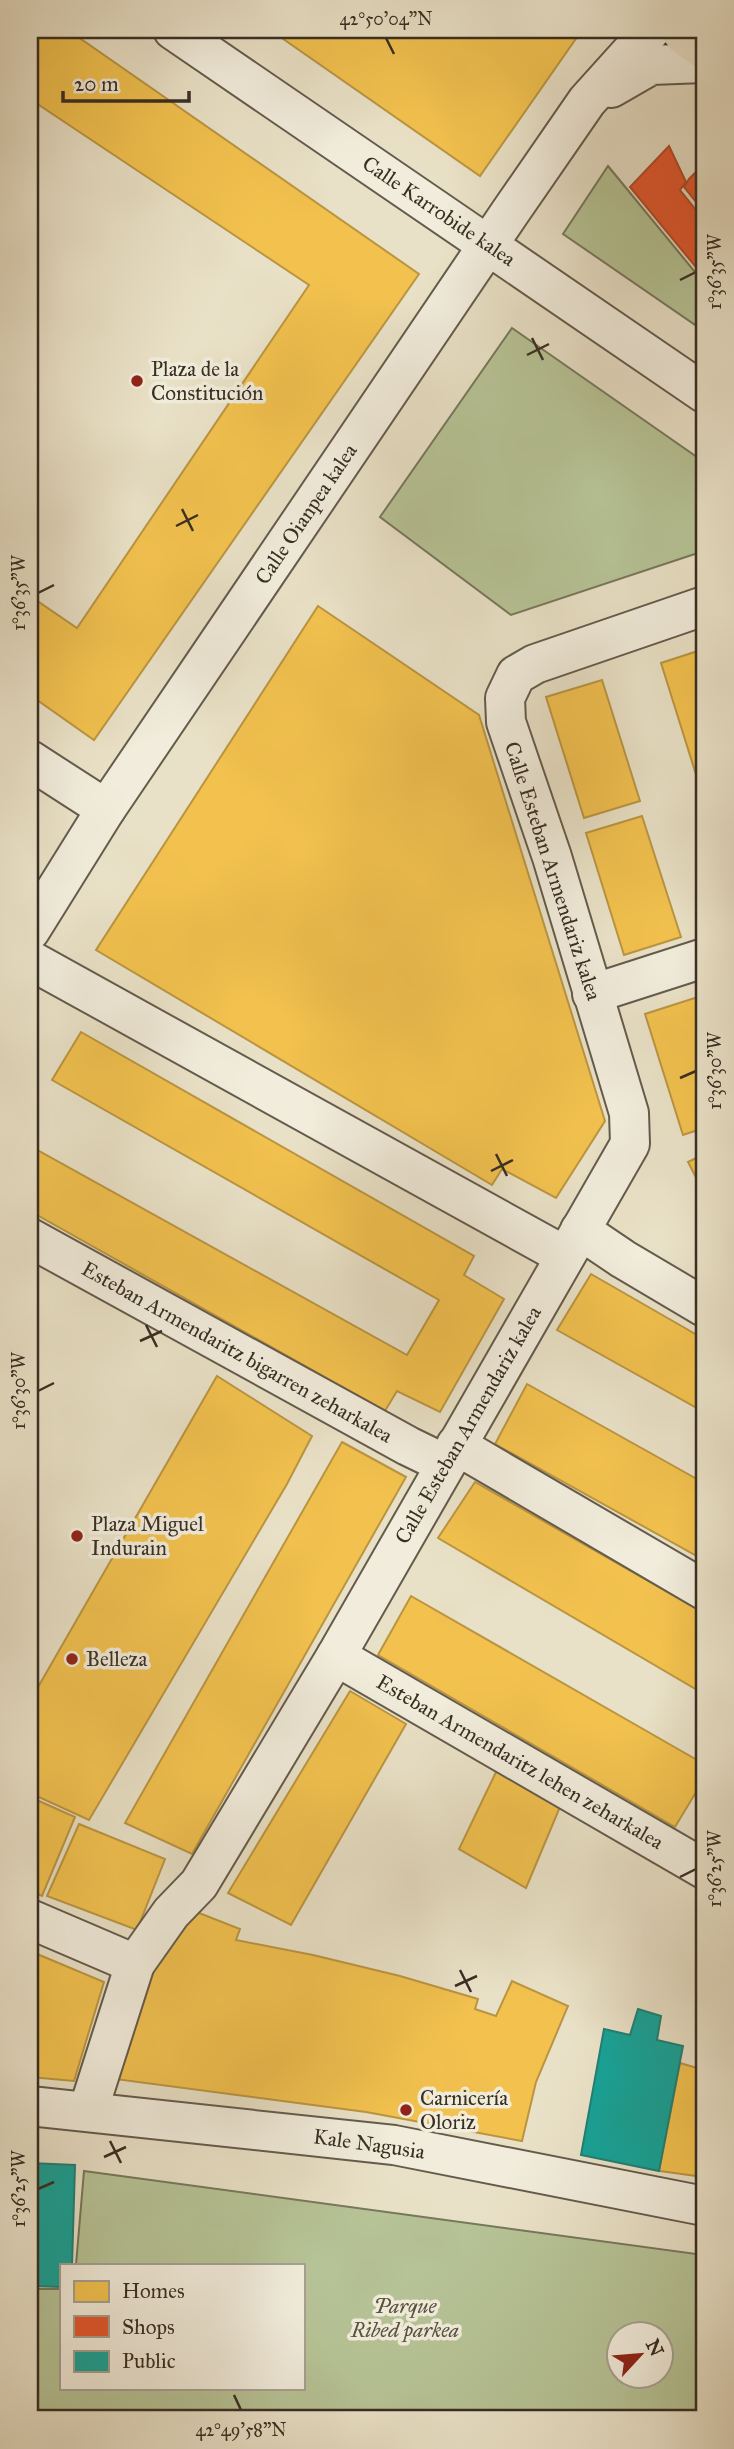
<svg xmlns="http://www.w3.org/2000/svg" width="734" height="2449" viewBox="0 0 734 2449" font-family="'IM FELL Great Primer',serif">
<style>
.green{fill:#b6c396;stroke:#77785c;stroke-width:2;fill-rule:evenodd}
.homes{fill:#f2c14e;stroke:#ba9541;stroke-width:2}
.shops{fill:#e4572e;stroke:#b04b2b;stroke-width:2}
.public{fill:#17a398;stroke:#218075;stroke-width:2}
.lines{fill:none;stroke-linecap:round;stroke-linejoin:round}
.minor-casing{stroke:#645b4c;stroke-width:42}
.major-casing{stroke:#382e23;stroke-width:42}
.minor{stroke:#f1ecdb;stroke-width:38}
.major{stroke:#e9e1c7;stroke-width:38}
.ticks{fill:none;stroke:#382e23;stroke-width:2.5}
.poi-dot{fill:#8f2418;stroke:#f1ecdb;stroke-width:2.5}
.labels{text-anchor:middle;stroke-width:7;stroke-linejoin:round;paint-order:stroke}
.street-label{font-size:21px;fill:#382e23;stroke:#f1ecdb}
.poi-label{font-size:21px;fill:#382e23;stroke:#f1ecdb;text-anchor:start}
.park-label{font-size:21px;font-style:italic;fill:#585340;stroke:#f1ecdb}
.neatline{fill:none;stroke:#382e23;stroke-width:2.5}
.ticks-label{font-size:18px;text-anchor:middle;fill:#382e23}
</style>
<rect width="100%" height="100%" fill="#e9e1c7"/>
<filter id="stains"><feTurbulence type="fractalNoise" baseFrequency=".00286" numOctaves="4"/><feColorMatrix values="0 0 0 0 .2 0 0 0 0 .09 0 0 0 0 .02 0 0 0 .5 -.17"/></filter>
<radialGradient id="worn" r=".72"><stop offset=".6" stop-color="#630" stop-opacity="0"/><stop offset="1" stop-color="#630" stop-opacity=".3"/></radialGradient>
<!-- green -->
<g class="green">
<path d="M608,166L704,283V331L563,234Z"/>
<path d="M512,328L704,462V551L511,615L380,517Z"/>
<path d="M84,2171L704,2255V2419H30V2289H61V2388H303V2265H76ZM618,2334H660V2376H618Z"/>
</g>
<!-- homes -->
<g class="homes">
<path d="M30,30H68L419,274L94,740L30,695V596L77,628L309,285L30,99Z"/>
<path d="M284,30H582L480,176L279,36Z"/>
<path d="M318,606L479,715L605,1121L556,1198L502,1169L492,1185L96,950Z"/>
<path d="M704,649V782L699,784L661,663Z"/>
<path d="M602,680L640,801L584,818L546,697Z"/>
<path d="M642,816L681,937L624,955L586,833Z"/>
<path d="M701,996L704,1005V1128L683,1135L645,1014Z"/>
<path d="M81,1032L474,1256L464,1275L504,1299L440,1412L397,1391L385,1411L30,1211V1146L407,1355L439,1300L52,1080Z"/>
<path d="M704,1154V1193L688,1162Z"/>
<path d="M591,1274L704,1339V1412L557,1330Z"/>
<path d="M217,1376L312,1436L287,1484L89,1820L39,1797L30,1814V1701Z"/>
<path d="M527,1384L704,1483V1560L495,1444Z"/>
<path d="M342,1442L406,1477L192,1854L125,1823Z"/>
<path d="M475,1482L704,1613V1694L438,1538Z"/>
<path d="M411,1596L704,1764V1779L675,1827L378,1655Z"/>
<path d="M350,1691L406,1724L291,1925L228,1893Z"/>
<path d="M497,1770L560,1807L526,1888L459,1849Z"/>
<path d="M39,1801L75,1817L42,1896L30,1891V1819Z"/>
<path d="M79,1824L165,1859L137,1930L47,1896Z"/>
<path d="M189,1909L240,1929L236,1940L313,1955L400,1976L478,1999L475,2009L496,2016L512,1981L568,2006L536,2082L522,2141L366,2112L115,2079L161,1939Z"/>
<path d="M30,1951L104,1982L74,2081L30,2077Z"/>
<path d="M680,2063L704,2070V2177L659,2171Z"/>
</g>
<!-- shops -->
<g class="shops">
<path d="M669,146L686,182L680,190L704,220V277L630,187Z"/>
<path d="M704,164V212L684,187L689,179Z"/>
</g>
<!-- public -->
<g class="public">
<path d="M638,2009L661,2016L657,2040L683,2046L659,2171L581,2155L604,2029L630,2035Z"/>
<path d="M30,2163L75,2165L72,2265H61V2287L30,2286Z"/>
</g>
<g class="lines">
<!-- minor casing -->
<g class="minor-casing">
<g id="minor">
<path d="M173,30L704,393"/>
<path d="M611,88L651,65L704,63"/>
<path d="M30,760L106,809"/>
<path d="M30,931L106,809L511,211L587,101L651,30"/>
<path d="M30,960L565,1256"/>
<path d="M592,994L704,958"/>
<path d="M580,1230L623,1259L704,1307"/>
<path d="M30,1238L408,1446L445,1464"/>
<path d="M456,1445L704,1590"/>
<path d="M336,1656L704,1869"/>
<path d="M30,1919L135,1964"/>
<path d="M30,2106L394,2145L704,2206"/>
<path d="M88,2111L135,1964L171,1913L199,1884L336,1656L630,1144L629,1113L552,857L506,722L505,698L516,675L535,664L704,606"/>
</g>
</g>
<!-- major casing -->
<g class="major-casing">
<path id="major" d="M680,30L685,36L704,50"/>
</g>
<!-- minor -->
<use href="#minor" class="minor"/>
<!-- major -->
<use href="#major" class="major"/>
</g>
<!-- ticks -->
<path class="ticks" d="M386,38L394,54M680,280L696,272M532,338L543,360M527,355L549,344M182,509L193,531M176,526L198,515M38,593L54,585M680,1078L696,1071M496,1154L507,1176M491,1171L513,1160M146,1325L157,1347M140,1341L162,1331M38,1391L54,1383M680,1877L696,1869M460,1970L471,1992M455,1986L477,1976M110,2141L121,2163M104,2157L126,2147M38,2189L54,2182M234,2395L241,2410"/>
<!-- markers -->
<g class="poi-dot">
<circle cx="137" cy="381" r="7"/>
<circle cx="77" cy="1536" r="7"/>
<circle cx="72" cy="1659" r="7"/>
<circle cx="406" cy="2110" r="7"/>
</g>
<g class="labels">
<!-- street labels -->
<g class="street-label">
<text transform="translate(439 211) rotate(34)" y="7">Calle Karrobide kalea</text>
<text transform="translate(306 514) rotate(-56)" y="7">Calle Oianpea kalea</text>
<text transform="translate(553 871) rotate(72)" y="7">Calle Esteban Armendariz kalea</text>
<text transform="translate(237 1352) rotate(29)" y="7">Esteban Armendaritz bigarren zeharkalea</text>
<text transform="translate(468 1425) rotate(-60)" y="7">Calle Esteban Armendariz kalea</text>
<text transform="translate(520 1762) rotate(30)" y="7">Esteban Armendaritz lehen zeharkalea</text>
<text transform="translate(369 2144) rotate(8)" y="7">Kale Nagusia</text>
</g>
<!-- poi labels -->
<g class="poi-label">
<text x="151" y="376">Plaza de la<tspan x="151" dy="24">Constitución</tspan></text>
<text x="91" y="1531">Plaza Miguel<tspan x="91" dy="24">Indurain</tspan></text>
<text x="86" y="1666">Belleza</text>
<text x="420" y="2105">Carnicería<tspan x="420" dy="24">Oloriz</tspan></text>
</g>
<!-- park labels -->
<g class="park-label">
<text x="405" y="2313">Parque<tspan x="405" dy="24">Ribed parkea</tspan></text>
</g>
</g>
<!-- margin -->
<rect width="734" height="2449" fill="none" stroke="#e9e1c7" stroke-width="77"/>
<!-- legend -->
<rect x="60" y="2264" width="245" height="126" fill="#f1ecdb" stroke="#a7a091" stroke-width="2"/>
<rect x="74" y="2281" width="35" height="21" fill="#f2c14e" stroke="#a7a091" stroke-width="2"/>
<text x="122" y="2298" font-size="21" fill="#382e23">Homes</text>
<rect x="74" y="2316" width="35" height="21" fill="#e4572e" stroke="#a7a091" stroke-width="2"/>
<text x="122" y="2334" font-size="21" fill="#382e23">Shops</text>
<rect x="74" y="2351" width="35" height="21" fill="#17a398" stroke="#a7a091" stroke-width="2"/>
<text x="122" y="2368" font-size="21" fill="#382e23">Public</text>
<!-- north arrow -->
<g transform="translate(640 2355) rotate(64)"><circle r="33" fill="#f1ecdb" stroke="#a7a091" stroke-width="2"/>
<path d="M0-5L12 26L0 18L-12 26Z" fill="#8f2418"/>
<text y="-10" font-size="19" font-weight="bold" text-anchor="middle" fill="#382e23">N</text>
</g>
<!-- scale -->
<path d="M63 91v10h126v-10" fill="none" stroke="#382e23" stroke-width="3.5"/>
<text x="74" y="91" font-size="21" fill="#382e23" stroke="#f1ecdb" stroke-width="5" paint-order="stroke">20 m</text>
<rect x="38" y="38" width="658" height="2372" class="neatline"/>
<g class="ticks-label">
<text x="386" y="25">42°50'04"N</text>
<text transform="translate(715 272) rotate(-90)" y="6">1°36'35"W</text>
<text transform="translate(19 593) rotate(-90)" y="6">1°36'35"W</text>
<text transform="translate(715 1071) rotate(-90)" y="6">1°36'30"W</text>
<text transform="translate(19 1391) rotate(-90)" y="6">1°36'30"W</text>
<text transform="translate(715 1869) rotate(-90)" y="6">1°36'25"W</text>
<text transform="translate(19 2189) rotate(-90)" y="6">1°36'25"W</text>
<text x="241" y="2436">42°49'58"N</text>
</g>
<rect width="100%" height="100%" filter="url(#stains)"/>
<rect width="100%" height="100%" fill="url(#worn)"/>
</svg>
